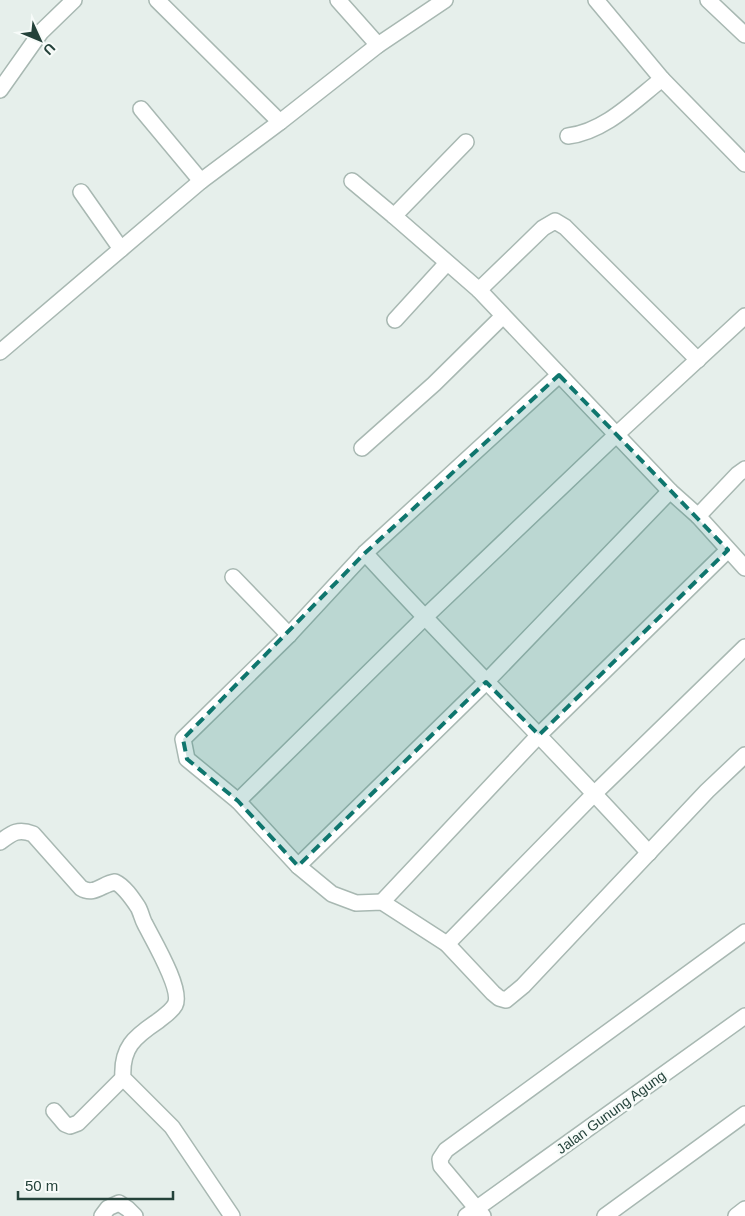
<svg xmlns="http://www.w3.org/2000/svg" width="745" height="1216" viewBox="0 0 745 1216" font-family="Arial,sans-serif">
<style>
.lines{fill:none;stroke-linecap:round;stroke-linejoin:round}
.minor-casing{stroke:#a8b8b2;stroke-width:18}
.minor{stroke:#fff;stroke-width:15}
.marked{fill:#0f766e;fill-opacity:0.2;stroke:#0f766e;stroke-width:4;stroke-dasharray:10 6;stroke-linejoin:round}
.labels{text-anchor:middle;stroke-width:5;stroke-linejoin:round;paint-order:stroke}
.street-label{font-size:14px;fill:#24423a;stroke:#f7fbf9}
</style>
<rect width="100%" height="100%" fill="#e6efeb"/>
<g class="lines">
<!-- minor casing -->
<g class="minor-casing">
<g id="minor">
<path d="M157,0L280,122"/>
<path d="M338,0L378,45"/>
<path d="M596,0L662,79"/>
<path d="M708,0L745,35"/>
<path d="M0,90L41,32L74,0"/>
<path d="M141,109L201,181"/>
<path d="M568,136C604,132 634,101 662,79L745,164"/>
<path d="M466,142L394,216L479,290"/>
<path d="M352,181L394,216"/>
<path d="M81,192L121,249"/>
<path d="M745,316L616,435L424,618L238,801L298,866L332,894L356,903L382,902L447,944L493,993L499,998L506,1000L523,986L707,791L745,755"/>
<path d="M395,320L447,263"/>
<path d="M0,352L201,181L280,122L378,45L445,0"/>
<path d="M362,448L434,384L503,316"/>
<path d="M745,469L738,474L698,516L745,568"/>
<path d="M698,516L670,491L479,290L543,228L555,221L565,227L698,360"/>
<path d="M365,553C458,655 557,751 649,853"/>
<path d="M233,577L289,635"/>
<path d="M238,801L187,759L183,739L289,635L365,553L559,375"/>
<path d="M0,842C12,833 18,828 33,834L81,888C94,896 102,884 115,882C124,886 132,898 138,907C141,912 142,919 145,924C153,940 183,990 175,1005C171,1012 164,1016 158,1021C134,1037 121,1048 123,1078L172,1127L232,1216"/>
<path d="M298,866L486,682L670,491"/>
<path d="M382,902L539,735L728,550"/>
<path d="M447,944L595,793L745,647"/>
<path d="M54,1111L65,1124L70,1126L78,1123L123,1078"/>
<path d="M102,1216L108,1208L119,1203L128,1209L135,1216"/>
<path d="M466,1216L745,1016"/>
<path d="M483,1216L441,1166L440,1159L446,1150L745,932"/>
<path d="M605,1216L745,1114"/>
<path d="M736,1216L745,1209"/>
</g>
</g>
<!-- minor -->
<use href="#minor" class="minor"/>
</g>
<!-- marked area -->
<path class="marked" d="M559,375L728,550L539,735L486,682L298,866L238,801L187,759L183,739L365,553Z"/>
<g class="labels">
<!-- street labels -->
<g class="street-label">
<text transform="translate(611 1112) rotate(-36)" y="5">Jalan Gunung Agung</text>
</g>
</g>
<!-- north arrow -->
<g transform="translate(40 40) rotate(134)" stroke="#f7fbf9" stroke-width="4" paint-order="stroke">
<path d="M0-4L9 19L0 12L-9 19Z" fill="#24423a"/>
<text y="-8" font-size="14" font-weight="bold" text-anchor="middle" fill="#24423a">U</text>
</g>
<!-- scale -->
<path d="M18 1191v8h155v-8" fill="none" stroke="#24423a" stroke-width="2.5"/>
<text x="25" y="1191" font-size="15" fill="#24423a" stroke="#f7fbf9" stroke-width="4" paint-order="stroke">50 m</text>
</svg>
